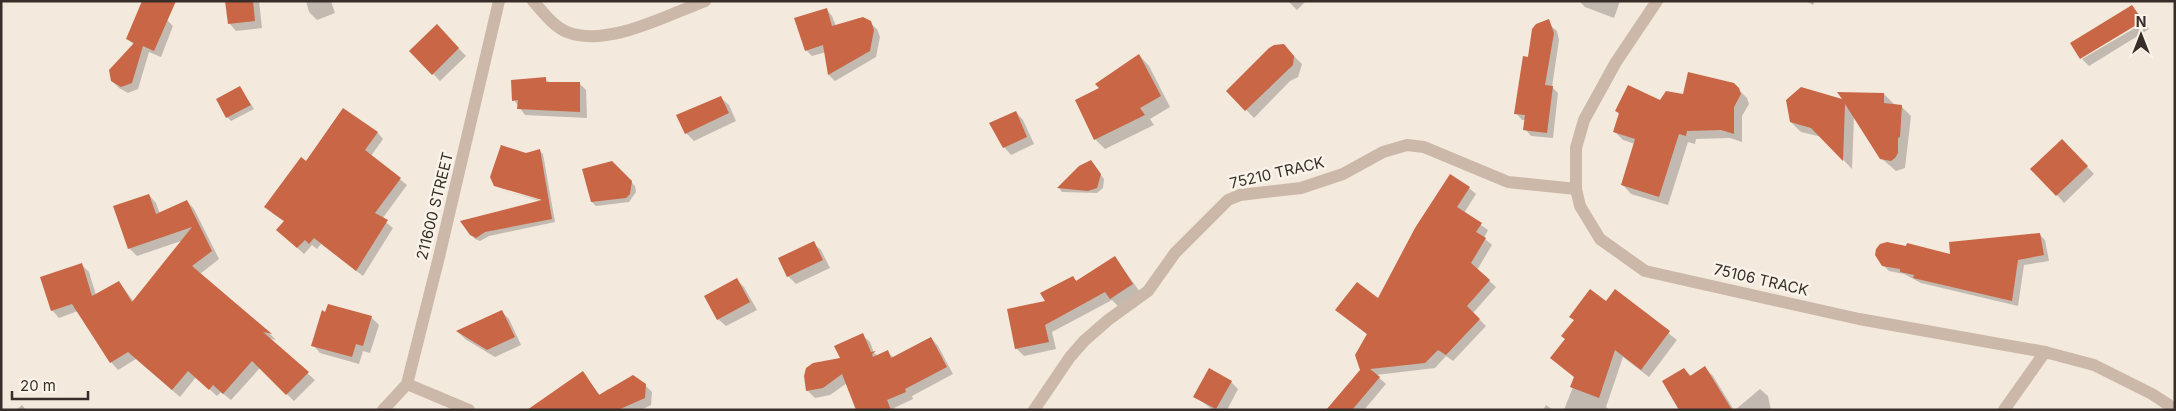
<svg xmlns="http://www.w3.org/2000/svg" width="2176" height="411" viewBox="0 0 2176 411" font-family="Inter,sans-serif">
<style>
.shadow{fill:#0003}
.building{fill:#c86646}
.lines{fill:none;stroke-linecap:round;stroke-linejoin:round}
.minor{stroke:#cbb8a8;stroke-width:12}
.labels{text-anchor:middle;stroke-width:5;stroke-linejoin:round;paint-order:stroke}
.street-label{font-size:15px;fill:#382e29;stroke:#faf3ea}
</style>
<rect width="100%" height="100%" fill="#f3e9dd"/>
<!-- shadow -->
<g class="shadow">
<path d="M226,1H259L262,28L236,31L229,23Z"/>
<path d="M306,1H331L335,13L317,20L309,12Z"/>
<path d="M1288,1H1306L1297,10Z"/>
<path d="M1579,1H1620L1614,18L1585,7Z"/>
<path d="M1806,1H1815L1813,5Z"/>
<path d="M2132,6L2143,20L2081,57Z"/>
<path d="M826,9L832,16L836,26L859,18L870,23L877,29L880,37L876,57L835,81L829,75L826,52L812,56L806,50Z"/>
<path d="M167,20L173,26L161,57L149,52L138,89L128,93L119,88L112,81L134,45L128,39Z"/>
<path d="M2145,22L2149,29L2089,66L2082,59Z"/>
<path d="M1550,25L1557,31L1559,40L1552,87L1558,93L1553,138L1531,136L1525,129L1526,120H1522L1516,113L1529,58Z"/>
<path d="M437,26L466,56L440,81L411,51Z"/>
<path d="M1284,46L1302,64L1298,77L1290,81L1254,118L1228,91Z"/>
<path d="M1139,55L1149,66L1170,107L1150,119L1154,125L1105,149L1095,139L1101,89Z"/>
<path d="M545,79L550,83H579L586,90L587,118L525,115L514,100Z"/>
<path d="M1733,84L1747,98L1749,104L1742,116V142L1730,138L1696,139L1695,144L1688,142L1668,205L1631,194L1623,185L1635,144L1623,140L1615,132L1620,115L1616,111Z"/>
<path d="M240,88L254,109L231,121L227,117Z"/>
<path d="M1884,94L1894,104L1901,106L1911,116L1905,168L1896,171L1881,158L1854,116L1852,169L1822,137L1801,132L1791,122L1845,101Z"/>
<path d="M721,98L729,105L736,121L694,141L686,133Z"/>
<path d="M1016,112L1023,120L1034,144L1011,155L1004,147Z"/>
<path d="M377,132L383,139L371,156L407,185L382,219L393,228L363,276L321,244L317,249L312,245L304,254L284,236L285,222L272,213L307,163Z"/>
<path d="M2062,140L2094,174L2064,203L2057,195Z"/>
<path d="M539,150L543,154L555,222L489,236L480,241L475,239L471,234L540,201L498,189L547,202L526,154Z"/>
<path d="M612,162L635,186L636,192L629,202L596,206L592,202Z"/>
<path d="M1094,166L1104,179L1103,188L1097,193L1062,192L1059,188L1079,168Z"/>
<path d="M1469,188L1476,194L1464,213L1488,230L1484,238L1492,245L1477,270L1496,287L1473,313L1486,326L1453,361L1446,356L1435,368L1376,375L1386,384L1364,410H1328L1362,370L1368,335L1337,310L1378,299Z"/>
<path d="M149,195L156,203L160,214L187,201L194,209L219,259L200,274L271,335L276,340L268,338L315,380L294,401L260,368L231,400L221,392L217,396L196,377L180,397L136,359L118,370L111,362L78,311L59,318L52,310L81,264L89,272L96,295L119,282L134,302L184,240L137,256L129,248Z"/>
<path d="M2039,234L2045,240L2049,261L2024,265L2018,306L1921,283L1904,274L1889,271L1883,265L1951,255Z"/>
<path d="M813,243L821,250L830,268L796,284L788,276Z"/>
<path d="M1115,257L1140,292L1118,306L1112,300L1052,332L1056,349L1024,356L1016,348L1046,302L1073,277L1077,282Z"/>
<path d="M737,280L744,287L757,310L726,326L718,319Z"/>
<path d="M1615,291L1677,340L1649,377L1623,357L1606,407L1609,410H1564L1606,302Z"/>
<path d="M501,311L509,319L521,345L495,357L465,339L458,332Z"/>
<path d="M371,317L379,325L370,353L363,351L359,364L320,353L313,345Z"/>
<path d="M862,335L870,342L874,353L879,356L888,352L894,358L931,338L938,346L953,374L912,396L913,399L894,408L895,410H857L847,383L830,395L815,398L808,391L806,372L841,359Z"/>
<path d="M1705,368L1713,376L1734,410H1681L1684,369L1691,376Z"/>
<path d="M582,373L600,395L608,389L610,390L645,385L652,392L651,405L641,410H550Z"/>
<path d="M1231,382L1238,389L1227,410H1213L1195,396Z"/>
<path d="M1760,389L1768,396L1771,410H1735Z"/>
<path d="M22,405L26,410H16Z"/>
<path d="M1546,405L1553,410H1543Z"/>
</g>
<!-- building -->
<g class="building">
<path d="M142,1H176L154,51L143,46L132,83L121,87L111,81L109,70L134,43L126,39Z"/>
<path d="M225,1H253L255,21L228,24Z"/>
<path d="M2132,5L2143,21L2080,59L2070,43Z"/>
<path d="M827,8L832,26L863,17L871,21L874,30L870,51L828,75L823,45L805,51L794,18Z"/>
<path d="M1549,19L1554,33L1545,85L1553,86L1547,133L1523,130L1525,115L1514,114L1523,56L1528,57L1532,29L1536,24Z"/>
<path d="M437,24L459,48L432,75L409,51Z"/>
<path d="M1284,44L1294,56L1293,65L1245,111L1226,91L1269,48L1274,45Z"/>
<path d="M1139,54L1161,96L1140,108L1145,115L1094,140L1075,100L1099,88L1095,84Z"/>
<path d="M1688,72L1734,83L1739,88L1741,94L1734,107V134L1721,130L1687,131L1686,136L1679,134L1659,197L1621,185L1635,139L1613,132L1619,113L1615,111L1628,85L1660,100L1666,91L1683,94Z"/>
<path d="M546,77V82H580V112L517,109L518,100L512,101L511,80Z"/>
<path d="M240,86L251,105L226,118L216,99Z"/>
<path d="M1801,87L1842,99L1837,92L1884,93V103L1902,105L1900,137L1898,138V153L1895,158L1891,161L1880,159L1845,104L1843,161L1811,128L1790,122L1786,100Z"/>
<path d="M721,96L729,113L685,134L676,115Z"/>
<path d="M343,108L378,132L365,150L401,178L375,213L388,220L356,271L314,238L309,244L305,240L297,248L276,230L284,221L264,207L301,157L306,161Z"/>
<path d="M1016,111L1027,137L1003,148L989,123Z"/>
<path d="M2062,139L2088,166L2056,196L2030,169Z"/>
<path d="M501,145L526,153L540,149L552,219L485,232L476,238L470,235L460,221L542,200L494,186L490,177Z"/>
<path d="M1091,160L1101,174L1097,188L1088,191L1057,188L1079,166Z"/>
<path d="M612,161L632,181L630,194L626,198L591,202L582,169Z"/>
<path d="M1450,174L1470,187L1457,207L1482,223L1476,232L1486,238L1471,263L1490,280L1467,306L1480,319L1446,355L1438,350L1425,363L1370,369L1380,377L1352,410H1326L1360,370L1355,355L1367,334L1335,310L1357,282L1378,298L1415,228Z"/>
<path d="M149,194L156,214L187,200L212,251L192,266L272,334L263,332L309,372L286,395L252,361L223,394L213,385L209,390L188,371L172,390L128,352L110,363L72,304L51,311L40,277L82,263L92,296L119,281L132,302L192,227L128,249L113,206Z"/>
<path d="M2040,233L2044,255L2018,260L2012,301L1913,278L1914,275L1900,272V269L1882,266L1875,255L1876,249L1880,244L1887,242L1906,246L1907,243L1950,254L1949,242Z"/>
<path d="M814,241L823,260L787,277L778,258Z"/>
<path d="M1115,256L1133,284L1110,299L1105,292L1045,325L1049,342L1015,349L1007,309L1045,301L1040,293L1073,276L1076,281Z"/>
<path d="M737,278L750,302L717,320L704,296Z"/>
<path d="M1590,289L1606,301L1615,289L1670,331L1641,370L1615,350L1599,398L1570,387L1574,377L1550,358L1565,339L1561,336L1574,320L1569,317Z"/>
<path d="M328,304L372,316L363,346L356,344L352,357L311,346L322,310L325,312Z"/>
<path d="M502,310L515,337L487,350L456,331Z"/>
<path d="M863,333L871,352L876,351L872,354L873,357L888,350L891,358L931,337L947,367L905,389L906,392L887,400L891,410H856L842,374L823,388L806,391L804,376L806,368L813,363L840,358L834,346Z"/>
<path d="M1705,366L1732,410H1679L1662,381L1684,368L1690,376Z"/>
<path d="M1209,368L1232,381L1216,409L1193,397Z"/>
<path d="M583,371L599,395L633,375L646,384L645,398L618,410H527Z"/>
</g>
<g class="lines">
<!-- minor -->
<g class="minor">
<path d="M533,1C543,12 553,26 567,32C607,48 667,15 705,1"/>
<path d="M1657,1L1616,62L1584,120L1576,148V189L1580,206L1600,239L1645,271L1859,319L2045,352L2094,365L2152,394L2175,409"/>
<path d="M407,384L469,410"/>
<path d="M383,410L407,384L439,257L499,1"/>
<path d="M1034,410L1070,357L1084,341L1108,320L1148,291L1175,253L1228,200L1240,195L1301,188L1343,174L1383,152L1407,145L1424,147L1508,182L1576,189"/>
<path d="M2004,410L2045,352"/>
</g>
</g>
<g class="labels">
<!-- street labels -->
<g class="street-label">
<text transform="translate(1277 173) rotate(-13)" y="5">75210 TRACK</text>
<text transform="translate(435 206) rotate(-76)" y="5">211600 STREET</text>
<text transform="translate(1761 280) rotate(13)" y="5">75106 TRACK</text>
</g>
</g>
<!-- border -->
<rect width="2176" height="411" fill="none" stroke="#382e29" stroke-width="5"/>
<!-- north arrow -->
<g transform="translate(2141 35)" stroke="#faf3ea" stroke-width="4" paint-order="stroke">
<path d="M0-4L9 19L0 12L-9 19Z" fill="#382e29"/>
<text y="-8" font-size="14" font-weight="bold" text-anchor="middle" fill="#382e29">N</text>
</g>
<!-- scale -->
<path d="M12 391v8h76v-8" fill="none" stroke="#382e29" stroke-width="2.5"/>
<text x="20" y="391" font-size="15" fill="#382e29" stroke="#faf3ea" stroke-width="4" paint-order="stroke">20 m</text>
</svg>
